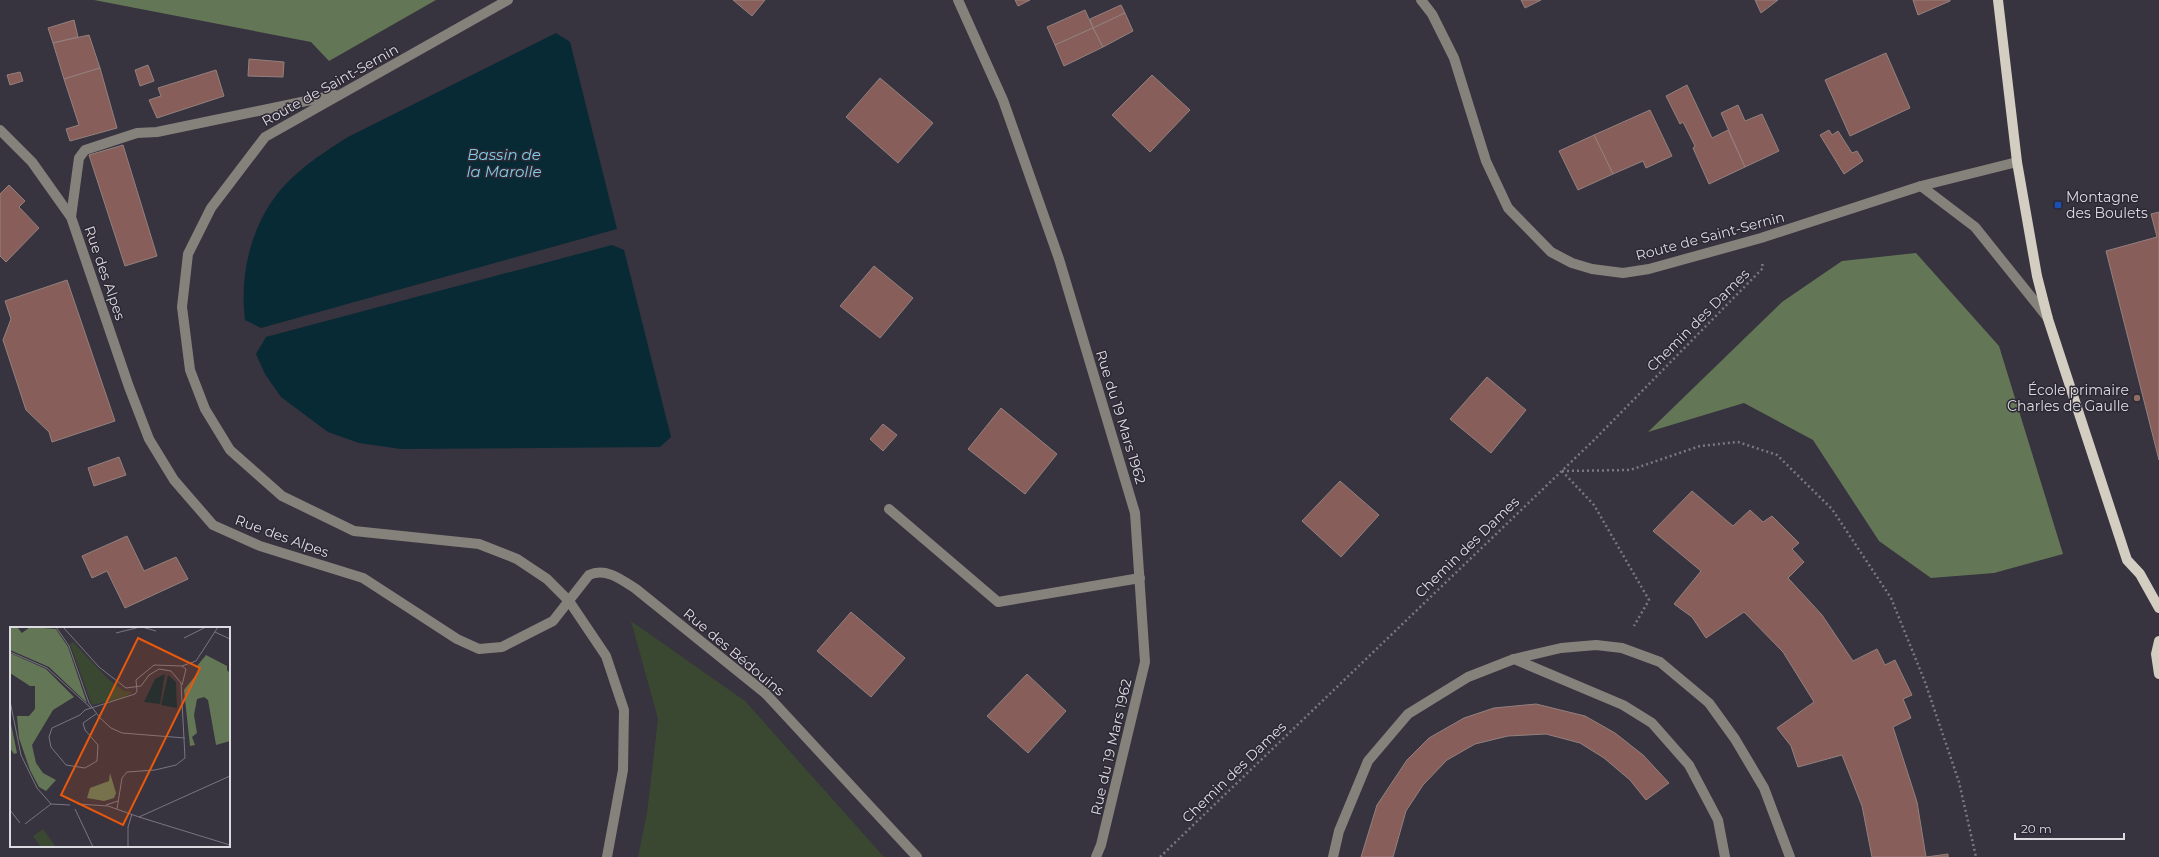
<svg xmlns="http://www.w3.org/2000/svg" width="2159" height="857" viewBox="0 0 2159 857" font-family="Montserrat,sans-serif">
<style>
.green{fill:#3a4831}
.forest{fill:#637756}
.water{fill:#072a35}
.building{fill:#875e59;stroke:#93817f}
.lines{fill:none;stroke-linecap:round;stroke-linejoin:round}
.path{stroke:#7c7882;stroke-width:2.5;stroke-dasharray:2 3;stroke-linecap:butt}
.minor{stroke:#85827c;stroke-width:10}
.major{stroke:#d4cec2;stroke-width:10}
.transit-dot{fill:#1a4fb4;stroke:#2d2934;stroke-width:1.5}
.education-dot{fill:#8d6e63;stroke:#2d2934;stroke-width:1.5}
.labels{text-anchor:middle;stroke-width:3;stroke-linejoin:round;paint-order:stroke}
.street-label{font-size:14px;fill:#dddbe2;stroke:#2d2934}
.poi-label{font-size:14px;fill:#dddbe2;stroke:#2d2934;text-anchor:start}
.water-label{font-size:15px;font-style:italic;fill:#81cde9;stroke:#2d2934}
.inset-road{fill:none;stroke:#797680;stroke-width:1}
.view{fill:#e8590c;fill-opacity:0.15;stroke:#e8590c;stroke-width:2}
.inset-edge{fill:none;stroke:#dddbe2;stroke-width:2}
</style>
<rect width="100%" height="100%" fill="#37333f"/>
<!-- green -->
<path class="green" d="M631,621L745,701L884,857H638L647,813L658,719Z"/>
<!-- forest -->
<g class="forest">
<path d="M94,0H436L329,61L311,42Z"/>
<path d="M1916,253L1999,346L2063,554L1994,573L1931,578L1879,541L1813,440L1744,403L1648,432L1782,302L1842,261Z"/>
</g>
<!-- water -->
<g class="water">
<path d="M556,33L570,42L617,229L261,328L245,320C239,273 252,221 284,186C302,166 326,151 348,137Z"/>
<path d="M612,245L624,250L671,437L660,447L401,449L359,443L328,432L281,397L265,374L256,354L266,337Z"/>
</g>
<!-- building -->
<g class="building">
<path d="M733,0H765L752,16Z"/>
<path d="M1015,0H1030L1018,6Z"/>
<path d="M1521,0H1541L1525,8Z"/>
<path d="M1755,0H1778L1761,13Z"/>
<path d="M1913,0H1950V1L1918,15Z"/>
<path d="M1121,5L1125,13L1093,28L1090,19Z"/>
<path d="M1085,10L1093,28L1055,45L1047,27Z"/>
<path d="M1125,13L1133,31L1103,47L1093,28Z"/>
<path d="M74,20L78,37L53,43L48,28Z"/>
<path d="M1093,28L1103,47L1064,66L1055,45Z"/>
<path d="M89,35L100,68L64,79L53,43Z"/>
<path d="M1886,53L1910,108L1850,136L1825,80Z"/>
<path d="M249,59L284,62L283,77L248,76Z"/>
<path d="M148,65L154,81L140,86L135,70Z"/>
<path d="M100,68L117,128L70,141L66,129L79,125L64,79Z"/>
<path d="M216,70L224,96L157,118L149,100L161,96L158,88Z"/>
<path d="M20,72L23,81L10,85L7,75Z"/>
<path d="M1152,75L1190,110L1150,152L1112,115Z"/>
<path d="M880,78L933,123L898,163L846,117Z"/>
<path d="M1687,85L1712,138L1728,130L1745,167L1709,184L1693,148L1695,146L1683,122L1680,124L1666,96Z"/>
<path d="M1738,105L1745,121L1762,114L1779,151L1745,167L1721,113Z"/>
<path d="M1650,110L1672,156L1646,168L1643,161L1613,174L1594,135Z"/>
<path d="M1829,130L1832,135L1838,131L1852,153L1857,151L1863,161L1844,174L1820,135Z"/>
<path d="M1594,135L1613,174L1578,190L1559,151Z"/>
<path d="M123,145L157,256L125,266L89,155Z"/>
<path d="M9,185L25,201L19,207L39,228L6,262L0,256V194Z"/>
<path d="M2159,212V460L2106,251L2157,237L2151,214Z"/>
<path d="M874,266L913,298L880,338L840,306Z"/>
<path d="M67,280L115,421L52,442L49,432L26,410L3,340L11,319L5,301Z"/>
<path d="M1487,377L1526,410L1491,453L1450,419Z"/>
<path d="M1001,408L1057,454L1025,494L968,449Z"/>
<path d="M883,424L897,435L883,451L870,439Z"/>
<path d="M119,457L126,475L94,486L88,468Z"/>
<path d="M1340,481L1379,515L1341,557L1302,521Z"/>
<path d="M1692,491L1733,526L1750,510L1763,522L1772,516L1799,543L1792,549L1804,562L1788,578L1822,615L1853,661L1877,649L1885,665L1895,660L1912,695L1903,699L1911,718L1893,727L1917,802L1926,857L1948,854V857H1872L1862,806L1842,755L1798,767L1791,746L1777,728L1814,702L1783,652L1744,612L1706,638L1692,617L1674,604L1701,571L1653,531Z"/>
<path d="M127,536L144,571L176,557L188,579L125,608L107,571L92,578L82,556Z"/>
<path d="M851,612L905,658L871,697L817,651Z"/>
<path d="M1027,674L1066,711L1028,753L987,716Z"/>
<path d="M1536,704L1585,716L1615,733L1643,755L1669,783L1646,800L1630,780L1604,758L1580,743L1546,734L1508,736L1475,744L1447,760L1423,785L1406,811L1393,857H1361L1377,805L1407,760L1429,738L1464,718L1494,708Z"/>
</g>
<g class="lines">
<!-- path -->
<g class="path">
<path d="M1562,471L1630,470L1700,446L1738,442L1777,455L1832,509L1891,598L1925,682L1959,782L1976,857"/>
<path d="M1562,471L1594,505L1649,600L1634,626"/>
<path d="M1160,857L1594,440L1763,268L1762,263"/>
</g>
<!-- minor -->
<g class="minor">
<path d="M508,0L265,137L211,208L188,254L182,307L190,370L205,409L230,450L282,496L354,531L479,544L517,559L547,579L569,601L606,656L624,710L623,770L607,857"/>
<path d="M958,0L1003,100L1059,259L1135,513L1145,662L1101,845L1096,857"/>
<path d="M1421,0L1432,14L1454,58L1486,161L1508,208L1551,252L1572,263L1592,269L1623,273L1649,269L1761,238L1921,186L2017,162"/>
<path d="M0,130L32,162L71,217L129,387L149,439L174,480L213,525L260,546L363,578L457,639L479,649L502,647L553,621L589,575C606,567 622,580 636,589L765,693L917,857"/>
<path d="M1921,186L1975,227L2048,318"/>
<path d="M71,217L79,158L85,150L137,133L157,132L335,95"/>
<path d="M889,509L998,602L1140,578"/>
<path d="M1514,659L1623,705L1652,723L1689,765L1718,820L1725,857"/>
<path d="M1333,857L1339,831L1368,761L1408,714L1468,677L1514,659L1561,648L1596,645L1622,648L1660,662L1709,703L1735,739L1764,788L1790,857"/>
</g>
<!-- major -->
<g class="major">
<path d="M1998,0L2017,162L2037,276L2048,319L2127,560L2140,574L2159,608"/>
<path d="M2159,641L2156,654L2159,674"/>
</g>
</g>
<!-- markers -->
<rect class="transit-dot" x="2054" y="201" width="8" height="8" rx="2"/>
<circle class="education-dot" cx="2137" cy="398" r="4"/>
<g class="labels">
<!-- street labels -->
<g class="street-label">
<text transform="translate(330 85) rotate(-29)" y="5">Route de Saint-Sernin</text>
<text transform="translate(1710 236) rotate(-15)" y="5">Route de Saint-Sernin</text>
<text transform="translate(105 273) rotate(71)" y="5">Rue des Alpes</text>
<text transform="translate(1698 320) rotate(-45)" y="5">Chemin des Dames</text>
<text transform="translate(1121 417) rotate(73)" y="5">Rue du 19 Mars 1962</text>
<text transform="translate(282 536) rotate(20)" y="5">Rue des Alpes</text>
<text transform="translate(1467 547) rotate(-44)" y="5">Chemin des Dames</text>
<text transform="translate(734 652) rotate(40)" y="5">Rue des Bédouins</text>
<text transform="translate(1111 747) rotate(-77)" y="5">Rue du 19 Mars 1962</text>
<text transform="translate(1234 772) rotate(-44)" y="5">Chemin des Dames</text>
</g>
<!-- poi labels -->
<g class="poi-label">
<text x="2066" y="202">Montagne<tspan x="2066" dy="16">des Boulets</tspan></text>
<text x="2129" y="395" text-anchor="end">École primaire<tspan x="2129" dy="16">Charles de Gaulle</tspan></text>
</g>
<!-- water labels -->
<g class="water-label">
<text x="504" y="160">Bassin de<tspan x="504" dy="17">la Marolle</tspan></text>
</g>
</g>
<!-- overview -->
<g transform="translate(10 627)">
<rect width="220" height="220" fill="#37333f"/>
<path d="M63,15L98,52L114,64L122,65L113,71L82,78L60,17ZM33,202L46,220H31L23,209Z" fill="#3a4831"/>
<path d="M0,0H7L12,6L20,0L46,2L58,20L77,76L39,40L0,23ZM0,26L36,42L64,70L43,83L22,118L26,136L33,146L46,153L36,164L29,160L20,143L9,111L7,89H19L25,82V59H20L0,46ZM196,28L217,39V43L220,46V114L206,118L198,73L194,70L187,72L184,88L187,106L182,110L185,118L180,119L174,63L190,43L187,39ZM0,92L7,126L4,127L0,121ZM100,146L106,166L104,171L94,174L77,171L80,161L99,154Z" fill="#637756"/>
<path d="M155,47L150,77L134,75L145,52ZM158,48L166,55L167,81L151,78Z" fill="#072a35"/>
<path class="inset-road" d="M46,0L59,19L79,76L90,91L101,101L112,106L175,111M53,0L89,40L116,61L131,59L139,48L149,42L161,44L171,56L175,131L166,138L145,143L117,145L112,151L107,182M132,0L146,4M205,5L220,12M106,6L130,0M174,11L196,0M0,25L37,41L81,81M172,39L176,42L172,58M0,74L11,128L27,161L41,177M86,87L73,96L75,103L88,118L87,134L75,141L56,138L41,120L39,110L42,101L70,88L75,83L125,67L127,64L126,53L144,38L172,39L186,34L208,0M68,177L98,179L129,190L220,149M96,178L108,174M65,182L83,220M0,183L10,196M129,190L220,218M15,197L41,177L60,178M118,220V200L122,187"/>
<path class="view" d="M128,11L190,41L113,198L51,168Z"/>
<rect width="220" height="220" class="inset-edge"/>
</g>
<!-- scale -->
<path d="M2015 833v6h109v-6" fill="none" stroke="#dddbe2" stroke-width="2"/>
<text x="2021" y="833" font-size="12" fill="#dddbe2" stroke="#2d2934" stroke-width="3" paint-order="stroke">20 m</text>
</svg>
